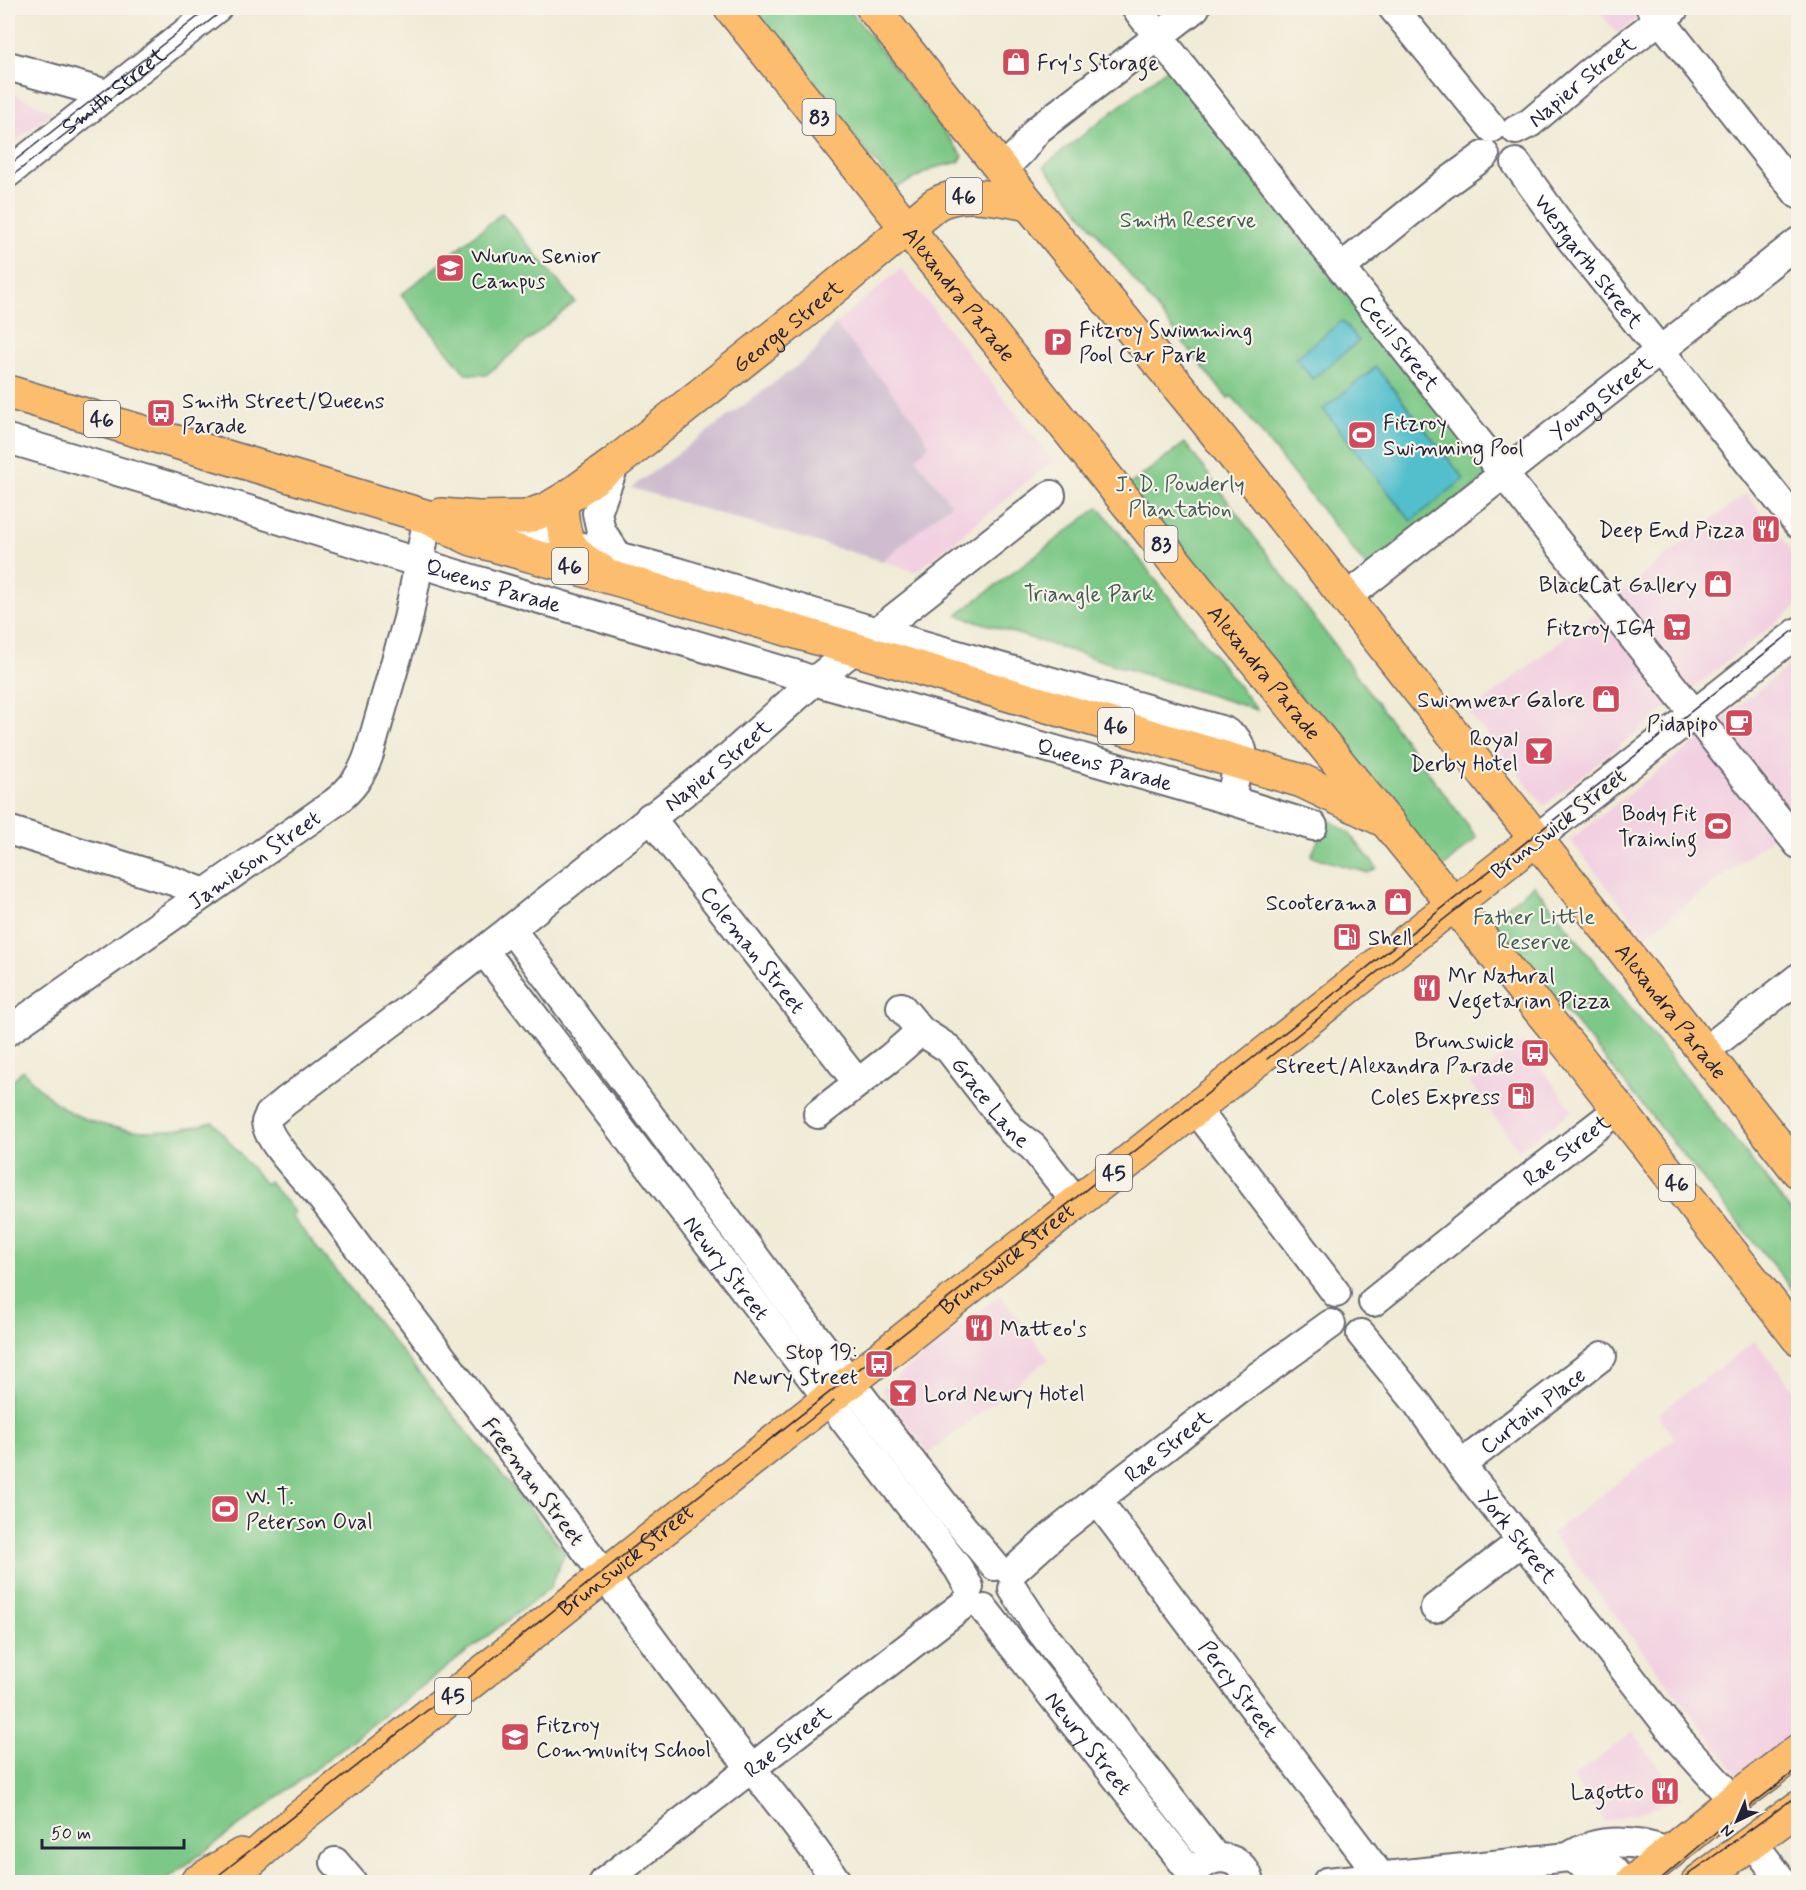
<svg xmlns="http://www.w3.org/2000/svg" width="1806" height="1890" viewBox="0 0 1806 1890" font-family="Mynerve,sans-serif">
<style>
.built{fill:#f2cfe1}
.industrial{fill:#cfbdcf}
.green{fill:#7cc886;stroke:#4f7560;stroke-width:1.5}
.water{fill:#53bfcd;stroke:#3a7084;stroke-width:1.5}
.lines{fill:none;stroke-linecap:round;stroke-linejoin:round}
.minor-casing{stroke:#6a6871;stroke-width:32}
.major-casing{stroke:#6a6871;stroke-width:36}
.highway-casing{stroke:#6a6871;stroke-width:36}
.minor{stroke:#fff;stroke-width:28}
.major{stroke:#fcbd6e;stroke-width:33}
.highway{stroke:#fcbd6e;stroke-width:33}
.tram{stroke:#22223b;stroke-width:1.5}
.labels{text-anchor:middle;stroke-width:4.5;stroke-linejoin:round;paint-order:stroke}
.shield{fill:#f7f3e8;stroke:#62616f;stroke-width:1.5}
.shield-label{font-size:21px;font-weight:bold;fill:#22223b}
.poi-label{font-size:22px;fill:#22223b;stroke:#f7f3e8;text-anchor:end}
.street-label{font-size:22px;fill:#22223b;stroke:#f7f3e8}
.park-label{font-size:22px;fill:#425c55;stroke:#f7f3e8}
</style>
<rect width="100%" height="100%" fill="#f7f3e8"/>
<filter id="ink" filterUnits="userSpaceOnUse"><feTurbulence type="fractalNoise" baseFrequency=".0167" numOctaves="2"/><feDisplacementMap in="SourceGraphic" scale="12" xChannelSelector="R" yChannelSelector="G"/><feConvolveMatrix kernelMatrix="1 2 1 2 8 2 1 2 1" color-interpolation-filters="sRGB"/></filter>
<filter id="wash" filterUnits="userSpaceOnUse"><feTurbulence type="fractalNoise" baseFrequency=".008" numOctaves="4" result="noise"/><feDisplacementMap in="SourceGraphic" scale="24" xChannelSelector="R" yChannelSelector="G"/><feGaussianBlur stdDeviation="1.35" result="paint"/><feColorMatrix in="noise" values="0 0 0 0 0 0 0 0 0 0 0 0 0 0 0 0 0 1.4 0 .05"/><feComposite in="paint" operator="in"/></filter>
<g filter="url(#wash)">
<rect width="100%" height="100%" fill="#f0ebd5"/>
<!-- built -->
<g class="built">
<path d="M1596,8H1645L1648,10L1617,34Z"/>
<path d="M8,91L52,112L8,147Z"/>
<path d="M901,269L1053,461L916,572L882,561L951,504L916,457L928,445L835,324Z"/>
<path d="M1746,493L1798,559V605L1691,690L1616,596Z"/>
<path d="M1602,608L1676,701L1544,806L1469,713Z"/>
<path d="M1798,658V814L1796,816L1720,722Z"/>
<path d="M1704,735L1780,831L1646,936L1570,840Z"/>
<path d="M1522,1042L1573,1110L1519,1150L1469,1082Z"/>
<path d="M1000,1295L1049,1359L929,1453L881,1389Z"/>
<path d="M1755,1341L1798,1395V1729L1738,1775L1552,1533L1675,1438L1659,1418L1660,1412Z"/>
<path d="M1633,1732L1683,1799L1606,1822L1572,1778Z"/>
</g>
<!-- industrial -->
<path class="industrial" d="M835,324L912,416L929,445L916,458L951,504L882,561L631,488L813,354Z"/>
<!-- green -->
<g class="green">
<path d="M757,8H848L963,156L959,162L934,168L896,188L760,18Z"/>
<path d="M1169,67L1491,474L1369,570L1232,396L1228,399L1044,166Z"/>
<path d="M502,213L575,302L486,375L466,374L401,295Z"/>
<path d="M1185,443L1477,838L1441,869L1128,486Z"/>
<path d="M1099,507L1257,710L957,615Z"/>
<path d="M1324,816L1349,833L1377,868L1368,873L1311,856L1321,834Z"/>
<path d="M1534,885L1798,1220V1296L1491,919Z"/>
<path d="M22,1070C37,1086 52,1103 72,1113C116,1135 167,1135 213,1122L265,1184L269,1181L295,1213L291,1216L565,1552L551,1587L273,1801L163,1882H8V1086Z"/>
</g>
<!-- water -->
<g class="water">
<path d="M1342,321L1359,341L1312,379L1296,358Z"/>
<path d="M1376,367L1464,479L1411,521L1323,409Z"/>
</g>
</g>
<g filter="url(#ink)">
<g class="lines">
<!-- minor casing -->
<g class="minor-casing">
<g id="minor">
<path id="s1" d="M1136,8L1551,534L1798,844"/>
<path d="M1393,8L1492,128"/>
<path d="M1651,8L1798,194"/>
<path d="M8,66L107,94"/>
<path id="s2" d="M1516,130L1530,123L1589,73L1674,9"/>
<path id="s3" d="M1516,163L1570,238L1798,524"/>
<path d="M1002,170L1022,150L1037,130L1195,8"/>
<path id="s4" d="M8,173L217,8"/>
<path d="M1341,268L1442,186L1485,155"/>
<path id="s5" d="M8,439L229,504L462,576L794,674L814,681L1230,800L1313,826"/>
<path d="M615,463L597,513L601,531L618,556"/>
<path d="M491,523L677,572L877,632L1224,731L1236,739L1242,750L1230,800"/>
<path id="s6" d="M1346,598L1798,242"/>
<path id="s7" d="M650,817L857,1082"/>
<path d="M8,830L176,882L205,893"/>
<path d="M1536,839L1798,632"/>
<path d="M511,929L781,1292L950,1512L995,1566"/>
<path id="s8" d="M484,951L958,1568L969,1587"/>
<path id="s9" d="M901,1007L921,1031L949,1049L1013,1132L1033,1147L1077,1203"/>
<path id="s10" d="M8,1031L334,803C352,789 362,775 369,754L408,619L428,517"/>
<path d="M1704,1052L1798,978"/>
<path d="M1196,1109L1336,1293"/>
<path d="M818,1114L890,1058L921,1031"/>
<path id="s11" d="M1373,1302L1481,1215L1619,1109"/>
<path id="s12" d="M1361,1334L1418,1404L1461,1465L1607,1647L1678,1739L1725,1791L1731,1795H1740"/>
<path id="s13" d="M1461,1465L1602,1356"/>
<path id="s14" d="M1097,1500L1381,1877"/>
<path id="s15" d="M1011,1573L1052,1536L1097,1500L1239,1390L1331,1324"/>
<path d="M1013,1589L1040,1630L1216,1858"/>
<path d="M1435,1608L1522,1541"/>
<path id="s16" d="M984,1609L1194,1876"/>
<path d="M1753,1843L1783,1882"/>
<path d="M1569,1857L1585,1865L1611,1868L1617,1875L1618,1882"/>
<path d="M335,1862L352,1882"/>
<path d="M1201,1866C1220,1851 1244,1859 1250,1882"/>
<path id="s17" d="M604,1882L968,1601"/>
<path id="s18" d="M837,1882C788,1809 729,1744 677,1673C574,1534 470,1394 365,1256C349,1235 335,1214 319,1195C306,1179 267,1141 266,1122L269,1115L286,1101L400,1016L511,929L731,755L814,681L1051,495"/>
<path d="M1327,1882L1569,1857C1598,1836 1638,1841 1669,1852"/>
</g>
</g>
<!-- major casing -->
<g class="major-casing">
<g id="major">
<path d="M8,392L428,517L446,527L472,539L620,580L1302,781L1388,822"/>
<path d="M561,502C562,537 568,554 600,570"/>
<path id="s19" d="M441,515L478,518L526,517L548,509L568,497L615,463L807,310L936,204C964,189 999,199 1029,204"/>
<path d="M1633,1882L1740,1795L1798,1751"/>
<path d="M1698,1882L1798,1808"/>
</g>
</g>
<!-- highway casing -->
<g class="highway-casing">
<g id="highway">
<path id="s20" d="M731,8L1115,488L1574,1052L1798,1338"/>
<path id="s21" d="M873,8L1029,204L1205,419L1798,1171"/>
<path d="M197,1882L241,1855"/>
<path id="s22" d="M226,1882L300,1817L1536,839"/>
</g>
</g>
<!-- minor -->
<use href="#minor" class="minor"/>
<!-- major -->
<use href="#major" class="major"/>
<!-- highway -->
<use href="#highway" class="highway"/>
<!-- tram -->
<g class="tram">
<path d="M8,166L209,8"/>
<path d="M8,179L226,8"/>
<path d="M1267,1059L1481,890"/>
<path d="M796,1431L834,1401"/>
<path d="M210,1882L1798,627"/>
<path d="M1657,1882L1716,1832L1798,1769"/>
<path d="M1678,1882L1798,1795"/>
</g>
</g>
</g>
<!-- icons -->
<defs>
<g id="shop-square" transform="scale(1.5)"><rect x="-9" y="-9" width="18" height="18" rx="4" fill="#d1495b" stroke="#f7f3e8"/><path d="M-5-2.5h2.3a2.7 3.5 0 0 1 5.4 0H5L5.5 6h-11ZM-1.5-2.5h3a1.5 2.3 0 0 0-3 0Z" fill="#fff"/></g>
<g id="school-square" transform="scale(1.5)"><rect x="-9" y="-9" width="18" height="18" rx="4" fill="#d1495b" stroke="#f7f3e8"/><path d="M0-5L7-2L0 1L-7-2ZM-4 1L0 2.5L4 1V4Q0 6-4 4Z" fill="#fff"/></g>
<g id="parking-square" transform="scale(1.5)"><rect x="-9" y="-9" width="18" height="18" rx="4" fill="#d1495b" stroke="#f7f3e8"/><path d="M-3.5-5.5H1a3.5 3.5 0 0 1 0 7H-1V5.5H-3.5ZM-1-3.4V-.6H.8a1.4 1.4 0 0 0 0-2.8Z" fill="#fff"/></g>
<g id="bus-square" transform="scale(1.5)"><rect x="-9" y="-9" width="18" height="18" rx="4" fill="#d1495b" stroke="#f7f3e8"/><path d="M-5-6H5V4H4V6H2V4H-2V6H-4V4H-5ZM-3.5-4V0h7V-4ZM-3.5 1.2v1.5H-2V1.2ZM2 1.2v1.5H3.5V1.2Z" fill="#fff"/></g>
<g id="stadium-square" transform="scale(1.5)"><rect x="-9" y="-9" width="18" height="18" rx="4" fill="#d1495b" stroke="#f7f3e8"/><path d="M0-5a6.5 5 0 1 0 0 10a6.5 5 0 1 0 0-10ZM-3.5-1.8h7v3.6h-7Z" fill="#fff"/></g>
<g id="restaurant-square" transform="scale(1.5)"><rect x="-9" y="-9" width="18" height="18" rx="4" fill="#d1495b" stroke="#f7f3e8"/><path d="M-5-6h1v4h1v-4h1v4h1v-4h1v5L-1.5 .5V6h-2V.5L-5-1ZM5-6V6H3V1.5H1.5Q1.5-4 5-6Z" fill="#fff"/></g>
<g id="supermarket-square" transform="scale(1.5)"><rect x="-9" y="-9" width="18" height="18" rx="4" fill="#d1495b" stroke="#f7f3e8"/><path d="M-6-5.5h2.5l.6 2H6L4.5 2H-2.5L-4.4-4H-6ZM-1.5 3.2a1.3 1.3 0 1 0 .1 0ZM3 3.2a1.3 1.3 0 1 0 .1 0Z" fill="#fff"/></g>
<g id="cafe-square" transform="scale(1.5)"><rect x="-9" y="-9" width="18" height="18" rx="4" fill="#d1495b" stroke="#f7f3e8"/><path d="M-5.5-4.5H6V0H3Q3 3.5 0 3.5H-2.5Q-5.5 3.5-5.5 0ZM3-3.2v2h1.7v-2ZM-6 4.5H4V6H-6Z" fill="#fff"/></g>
<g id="bar-square" transform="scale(1.5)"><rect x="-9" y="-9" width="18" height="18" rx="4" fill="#d1495b" stroke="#f7f3e8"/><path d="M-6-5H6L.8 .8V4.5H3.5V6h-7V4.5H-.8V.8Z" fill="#fff"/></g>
<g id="fuel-square" transform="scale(1.5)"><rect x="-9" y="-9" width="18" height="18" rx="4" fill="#d1495b" stroke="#f7f3e8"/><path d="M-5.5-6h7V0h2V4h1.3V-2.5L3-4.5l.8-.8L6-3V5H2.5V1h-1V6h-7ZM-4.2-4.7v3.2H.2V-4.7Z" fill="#fff"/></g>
</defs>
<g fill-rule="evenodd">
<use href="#shop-square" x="1016" y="62"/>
<use href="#school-square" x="450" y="268"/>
<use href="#parking-square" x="1058" y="342"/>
<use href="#bus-square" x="161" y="413"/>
<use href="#stadium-square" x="1362" y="435"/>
<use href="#restaurant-square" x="1766" y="529"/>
<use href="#shop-square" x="1718" y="584"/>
<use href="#supermarket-square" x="1677" y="627"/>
<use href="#shop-square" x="1606" y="699"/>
<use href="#cafe-square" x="1739" y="723"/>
<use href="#bar-square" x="1539" y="751"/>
<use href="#stadium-square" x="1718" y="826"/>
<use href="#shop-square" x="1398" y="902"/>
<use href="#fuel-square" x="1347" y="937"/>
<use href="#restaurant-square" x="1427" y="988"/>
<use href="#bus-square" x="1535" y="1053"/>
<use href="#fuel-square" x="1521" y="1096"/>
<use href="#restaurant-square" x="979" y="1328"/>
<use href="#bus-square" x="879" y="1364"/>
<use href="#bar-square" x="903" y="1393"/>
<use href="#stadium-square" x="225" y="1509"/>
<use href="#school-square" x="515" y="1737"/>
<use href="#restaurant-square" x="1665" y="1791"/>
</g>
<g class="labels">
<!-- shield labels -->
<g class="shield">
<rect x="802.5" y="99" width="33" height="36" rx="4.5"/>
<rect x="946" y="178" width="36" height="36" rx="4.5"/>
<rect x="84" y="401" width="36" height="36" rx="4.5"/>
<rect x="1144.5" y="526" width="33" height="36" rx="4.5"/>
<rect x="552" y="548" width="36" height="36" rx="4.5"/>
<rect x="1098" y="708" width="36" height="36" rx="4.5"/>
<rect x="1096" y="1155" width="36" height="36" rx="4.5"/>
<rect x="1659" y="1165" width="36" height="36" rx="4.5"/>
<rect x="435" y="1678" width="36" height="36" rx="4.5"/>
</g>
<g class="shield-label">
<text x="819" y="124">83</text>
<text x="964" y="203">46</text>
<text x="102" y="426">46</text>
<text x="1161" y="551">83</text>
<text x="570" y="573">46</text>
<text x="1116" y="733">46</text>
<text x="1114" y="1180">45</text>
<text x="1677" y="1190">46</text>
<text x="453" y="1703">45</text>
</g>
<!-- poi labels -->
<g class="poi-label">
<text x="1037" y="70" text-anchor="start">Fry's Storage</text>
<text x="471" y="263" text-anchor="start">Wurun Senior<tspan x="471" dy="25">Campus</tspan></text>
<text x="1079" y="337" text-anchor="start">Fitzroy Swimming<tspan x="1079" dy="25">Pool Car Park</tspan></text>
<text x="182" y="408" text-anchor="start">Smith Street/Queens<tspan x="182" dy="25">Parade</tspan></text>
<text x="1383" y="430" text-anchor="start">Fitzroy<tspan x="1383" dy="25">Swimming Pool</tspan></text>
<text x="1745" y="537">Deep End Pizza</text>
<text x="1697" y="592">BlackCat Gallery</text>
<text x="1656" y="635">Fitzroy IGA</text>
<text x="1585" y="707">Swimwear Galore</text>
<text x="1718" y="731">Pidapipo</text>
<text x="1518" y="746">Royal<tspan x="1518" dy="25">Derby Hotel</tspan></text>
<text x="1697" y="821">Body Fit<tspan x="1697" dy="25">Training</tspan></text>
<text x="1377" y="910">Scooterama</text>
<text x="1368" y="945" text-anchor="start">Shell</text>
<text x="1448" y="983" text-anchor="start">Mr Natural<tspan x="1448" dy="25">Vegetarian Pizza</tspan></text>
<text x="1514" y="1048">Brunswick<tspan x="1514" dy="25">Street/Alexandra Parade</tspan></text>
<text x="1500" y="1104">Coles Express</text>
<text x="1000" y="1336" text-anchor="start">Matteo's</text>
<text x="858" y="1359">Stop 19:<tspan x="858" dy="25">Newry Street</tspan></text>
<text x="924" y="1401" text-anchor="start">Lord Newry Hotel</text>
<text x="246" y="1504" text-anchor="start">W. T.<tspan x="246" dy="25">Peterson Oval</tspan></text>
<text x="536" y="1732" text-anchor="start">Fitzroy<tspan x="536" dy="25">Community School</tspan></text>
<text x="1644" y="1799">Lagotto</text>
</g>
<!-- street labels -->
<g class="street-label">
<text dy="8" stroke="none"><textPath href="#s2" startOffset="82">Napier Street</textPath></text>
<text dy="8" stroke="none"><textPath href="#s4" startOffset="134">Smith Street</textPath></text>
<text dy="8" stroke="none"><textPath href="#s3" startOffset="122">Westgarth Street</textPath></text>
<text dy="8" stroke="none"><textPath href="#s20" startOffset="366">Alexandra Parade</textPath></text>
<text dy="8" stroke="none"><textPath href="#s19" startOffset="410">George Street</textPath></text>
<text dy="8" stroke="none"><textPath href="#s1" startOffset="426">Cecil Street</textPath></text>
<text dy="8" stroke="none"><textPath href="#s6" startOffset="324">Young Street</textPath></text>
<text dy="8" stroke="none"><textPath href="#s5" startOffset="507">Queens Parade</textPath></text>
<text dy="8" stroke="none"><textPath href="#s20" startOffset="852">Alexandra Parade</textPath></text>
<text dy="8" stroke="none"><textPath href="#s18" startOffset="1528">Napier Street</textPath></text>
<text dy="8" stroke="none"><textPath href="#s5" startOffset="1144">Queens Parade</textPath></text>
<text transform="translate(1558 823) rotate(-38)" y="8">Brunswick Street</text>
<text dy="8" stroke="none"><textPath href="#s10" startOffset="300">Jamieson Street</textPath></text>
<text dy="8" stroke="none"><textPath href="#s7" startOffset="168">Coleman Street</textPath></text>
<text dy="8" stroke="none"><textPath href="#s21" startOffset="1282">Alexandra Parade</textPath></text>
<text dy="8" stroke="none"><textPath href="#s9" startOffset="132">Grace Lane</textPath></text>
<text dy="8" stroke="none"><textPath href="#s11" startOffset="246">Rae Street</textPath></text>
<text dy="8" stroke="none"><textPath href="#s22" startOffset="999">Brunswick Street</textPath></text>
<text dy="8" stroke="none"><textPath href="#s8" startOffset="399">Newry Street</textPath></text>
<text dy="8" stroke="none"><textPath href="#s13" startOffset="90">Curtain Place</textPath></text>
<text dy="8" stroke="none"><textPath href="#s15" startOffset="202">Rae Street</textPath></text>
<text transform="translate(534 1481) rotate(53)" y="8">Freeman Street</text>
<text dy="8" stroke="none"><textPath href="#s12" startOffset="256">York Street</textPath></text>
<text dy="8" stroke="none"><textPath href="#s22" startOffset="513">Brunswick Street</textPath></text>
<text dy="8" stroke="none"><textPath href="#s14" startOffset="236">Percy Street</textPath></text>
<text dy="8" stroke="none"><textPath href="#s17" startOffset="231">Rae Street</textPath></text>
<text dy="8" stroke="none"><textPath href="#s16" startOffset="170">Newry Street</textPath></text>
</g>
<!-- park labels -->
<g class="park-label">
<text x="1188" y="227">Smith Reserve</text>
<text x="1180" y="491">J. D. Powderly<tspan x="1180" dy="25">Plantation</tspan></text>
<text x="1089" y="601">Triangle Park</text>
<text x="1534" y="924">Father Little<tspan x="1534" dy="25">Reserve</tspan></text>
</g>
</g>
<!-- margin -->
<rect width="1806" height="1890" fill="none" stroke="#f7f3e8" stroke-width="30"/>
<!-- north arrow -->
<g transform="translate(1737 1821) rotate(224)" stroke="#f7f3e8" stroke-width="4.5" paint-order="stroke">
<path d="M0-4.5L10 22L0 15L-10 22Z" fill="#22223b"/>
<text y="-9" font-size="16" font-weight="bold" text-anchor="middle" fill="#22223b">N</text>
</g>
<!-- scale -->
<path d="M42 1839v9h142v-9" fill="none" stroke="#22223b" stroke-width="3"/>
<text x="51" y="1839" font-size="18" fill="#22223b" stroke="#f7f3e8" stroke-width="4.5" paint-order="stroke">50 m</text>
</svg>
